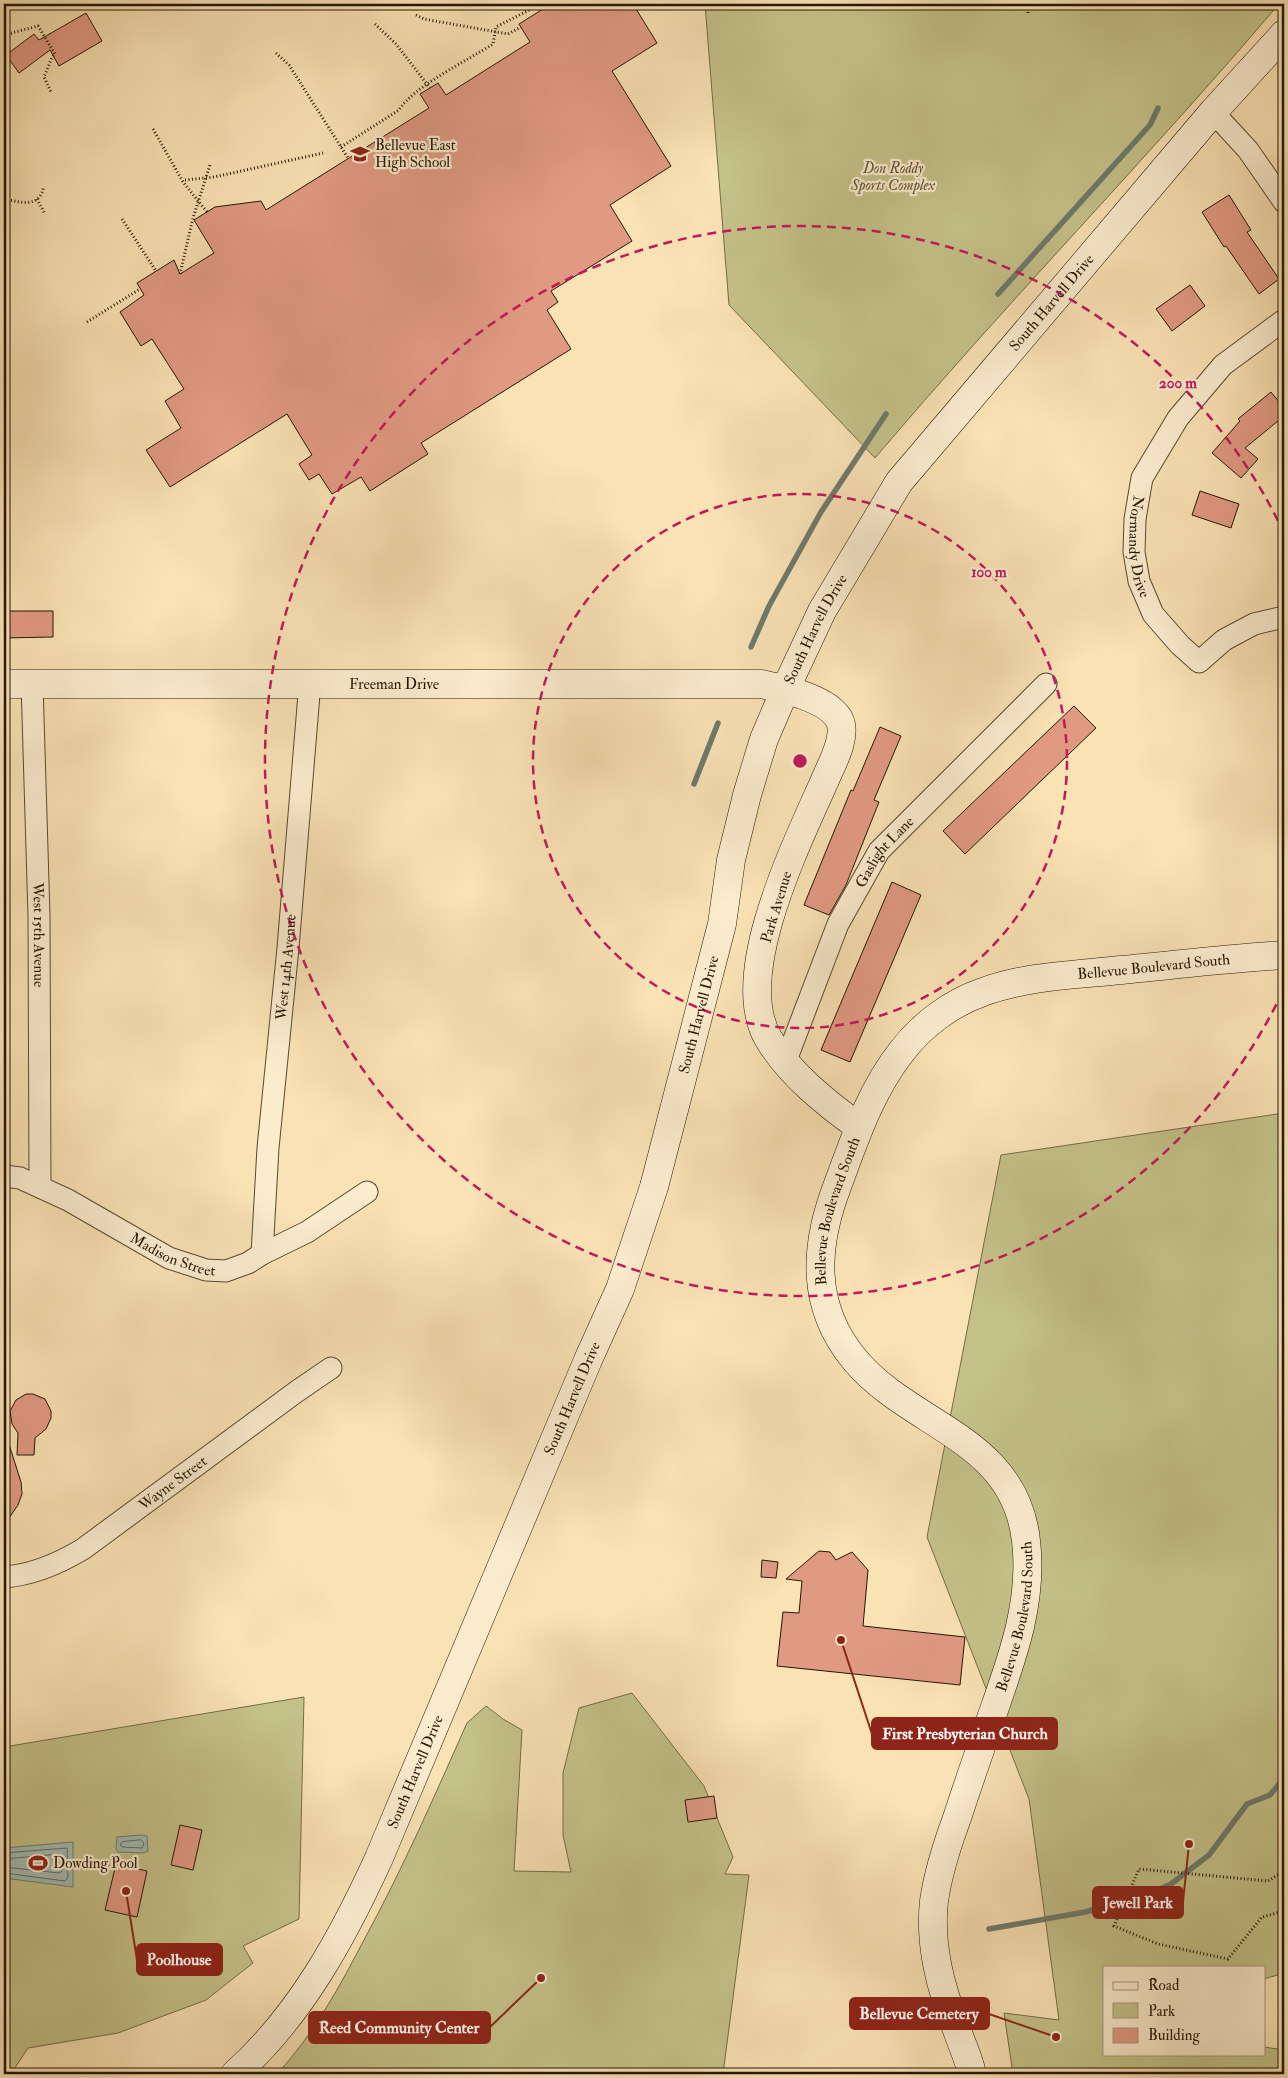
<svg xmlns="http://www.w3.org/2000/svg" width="1288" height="2078" viewBox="0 0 1288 2078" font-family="'IM FELL Double Pica',serif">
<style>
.green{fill:#c4c289;stroke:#746c46}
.water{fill:#a0bcb5;stroke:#6e7a6e}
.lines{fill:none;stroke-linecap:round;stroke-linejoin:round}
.shore{stroke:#626a5c;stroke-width:1}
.stream{stroke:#6e7a6e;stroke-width:5.5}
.building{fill:#e19a82;stroke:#241704}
.street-casing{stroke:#594a30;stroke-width:23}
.secondary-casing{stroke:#241704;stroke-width:29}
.path{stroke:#241704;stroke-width:3;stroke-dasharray:1 2.5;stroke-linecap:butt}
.street{stroke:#fbecce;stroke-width:21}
.secondary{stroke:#fbecce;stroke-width:28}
.ring{fill:none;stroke:#c2185b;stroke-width:2.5;stroke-dasharray:9 6}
.labels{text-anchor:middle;stroke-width:4.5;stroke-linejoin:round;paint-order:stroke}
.poi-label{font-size:15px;fill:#241704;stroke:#fbecce;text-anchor:start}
.park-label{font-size:15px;font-style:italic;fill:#5c5333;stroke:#fbecce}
.street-label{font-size:15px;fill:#241704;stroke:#fbecce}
.centre{fill:#c2185b;stroke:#fbecce;stroke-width:2.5}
.ring-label{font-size:15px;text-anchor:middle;font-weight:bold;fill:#c2185b;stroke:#fbecce;stroke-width:4.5;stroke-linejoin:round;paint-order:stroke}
.leader{fill:none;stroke:#8f2418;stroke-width:2}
.callout-dot{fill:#8f2418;stroke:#fbecce;stroke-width:2}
.callout{fill:#8f2418;stroke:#8f2418;stroke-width:2}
.callout-label{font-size:16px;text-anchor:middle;font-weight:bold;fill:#fff}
</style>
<rect width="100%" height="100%" fill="#f9e2b4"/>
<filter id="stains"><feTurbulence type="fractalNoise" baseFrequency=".004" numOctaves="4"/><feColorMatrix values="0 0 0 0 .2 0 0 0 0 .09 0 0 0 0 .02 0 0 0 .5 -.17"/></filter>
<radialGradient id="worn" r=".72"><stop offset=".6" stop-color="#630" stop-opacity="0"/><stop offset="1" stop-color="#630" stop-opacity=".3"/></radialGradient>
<!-- green -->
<g class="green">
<path d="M705,4H1279C1148,158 1006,303 875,458L729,305Z"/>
<path d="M1284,1113V1973L1264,1979V1967H1104V2054H1264V2047L1284,2050V2074H1013L1004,2013L1059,2020L1029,1799L927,1537L1001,1155Z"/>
<path d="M632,1693L704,1786L733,1857L725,1874L749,1875L723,2074H277C314,2034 340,1986 365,1938C403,1868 435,1795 467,1723L486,1706L503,1719L522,1730L514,1871L571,1872L563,1835V1773L579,1708Z"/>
<path d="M304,1697L299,1919L243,1946L253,1963L206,2000L118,2033L28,2048L11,2074H4V1747Z"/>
</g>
<!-- water -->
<g class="water">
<path d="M141,1835L147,1836L148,1851L143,1853L118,1852L116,1849L117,1837Z"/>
<path d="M73,1842V1887L4,1878V1848Z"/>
</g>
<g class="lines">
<!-- shore -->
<g class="shore">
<path d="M141,1840L144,1843L142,1848L123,1847L120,1845L122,1842Z"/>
<path d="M4,1853L67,1848L68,1878L65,1881L4,1873"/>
<path d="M4,1859L60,1854L62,1856V1871L59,1873L4,1867"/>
</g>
<!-- stream -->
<g class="stream">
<path d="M998,294L1150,125L1158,108"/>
<path d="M751,647L769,606L821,512L886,414"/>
<path d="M694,784L718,723"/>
<path d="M989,1929L1085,1912L1151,1893L1171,1884L1209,1855L1247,1804L1270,1795L1284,1778"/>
</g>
</g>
<!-- building -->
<g class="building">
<path d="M551,4H633L657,43L612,71L671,166L610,205L632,241L551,291L558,302L547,310L571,349L421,443L428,454L370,491L361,477L332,494L319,474L309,480L299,464L312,455L287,414L170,487L146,450L181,428L165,401L184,389L152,339L141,346L120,312L144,295L137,283L174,260L180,274L214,253L194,220L215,207L261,201L266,210L429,108L420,94L438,83L446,95L530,42L519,24Z"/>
<path d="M86,13L102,41L59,66L50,50L19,73L6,55L34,34L39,40Z"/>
<path d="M1229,195L1251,230L1247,232L1279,279L1259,294L1226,246L1224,247L1202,212Z"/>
<path d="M1190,285L1205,306L1172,331L1156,309Z"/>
<path d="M1271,392L1284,408V416L1245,448L1258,459L1241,478L1212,453L1240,421L1238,419Z"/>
<path d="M1200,491L1239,504L1231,528L1192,515Z"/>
<path d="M4,611H53V637L4,638Z"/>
<path d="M1074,706L1096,728L965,854L943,831Z"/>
<path d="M880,727L901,736L874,800L879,802L846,885L829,915L804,905L851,790L853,791Z"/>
<path d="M892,882L921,895L850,1062L821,1050Z"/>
<path d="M26,1394H33L45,1399L51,1411V1418L46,1429L35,1438L34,1455H17L18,1433L12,1424L10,1411L16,1400Z"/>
<path d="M4,1438H7L21,1482L22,1494L18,1505L4,1525Z"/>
<path d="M819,1551L830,1552L836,1560L852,1552L868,1570L863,1626L965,1637L960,1685L777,1666L783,1612L799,1613L802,1581L786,1579Z"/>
<path d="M762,1560L778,1562L776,1578L761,1577Z"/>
<path d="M714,1796L717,1818L688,1822L685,1800Z"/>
<path d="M180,1825L202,1830L193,1870L171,1865Z"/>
<path d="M116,1864L147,1871L137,1917L105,1910Z"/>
</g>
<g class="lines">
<!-- street casing -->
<g class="street-casing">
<g id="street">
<path d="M1213,112L1248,150L1284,202"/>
<path id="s1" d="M1284,320L1223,365L1178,418L1142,478L1135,519L1134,552L1139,581L1153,614L1180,645L1199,662L1224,640L1254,624L1284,617"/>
<path id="s2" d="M32,683L39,916L40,1187"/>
<path id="s3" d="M785,1063L838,924L879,851L1046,684"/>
<path id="s4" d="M4,1176L20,1178L68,1200L169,1258L206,1270L226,1271L248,1263L262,1254L307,1232L367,1192"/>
<path id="s5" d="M262,1254L268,1148L288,948L310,682"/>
<path id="s6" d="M4,1577C33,1575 58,1564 83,1549L296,1392L331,1368"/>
</g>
</g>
<!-- secondary casing -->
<g class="secondary-casing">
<g id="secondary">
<path id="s7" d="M4,684H761C783,689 827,698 839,719C847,734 835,758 828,773C801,836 730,972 768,1038C789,1074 826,1103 859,1127"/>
<path id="s8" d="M235,2074C300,2016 343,1937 379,1858L588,1360L620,1289L654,1187L722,924L731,860L747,795L764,739L785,690L822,611L899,482L1213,112L1284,34"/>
<path id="s9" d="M972,2074C969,2059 962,2045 957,2030C941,1989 929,1946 934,1901C938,1873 947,1845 957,1818C969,1781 982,1744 995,1707C1014,1653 1033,1599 1026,1541C1015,1438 911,1427 855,1360C810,1306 814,1246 838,1184C855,1138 871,1090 902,1051C922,1025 951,1003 983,992C1026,976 1075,975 1121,970C1175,965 1230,958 1284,955"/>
</g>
</g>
<!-- path -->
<g class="path">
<path d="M521,4L527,10"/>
<path d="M1028,13V4"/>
<path d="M416,15L424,19L508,34L521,27"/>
<path d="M375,24L396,44L430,88"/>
<path d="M4,35L38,26L55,54L52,57L44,77L51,92"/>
<path d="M276,53L289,65L348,158"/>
<path d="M153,129L183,182L207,212"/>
<path d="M341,147L399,110C413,87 468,60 493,44L496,27L541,4"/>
<path d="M185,180L214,177L323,153"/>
<path d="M4,199C21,202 39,209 44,186"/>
<path d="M37,199L45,214"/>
<path d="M122,219L156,271"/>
<path d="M180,274L193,218L210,165"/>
<path d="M87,322L140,289"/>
<path d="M1284,1783V1798"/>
<path d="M1284,1871L1268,1881L1139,1869L1114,1926L1158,1944L1228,1959L1262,1917L1284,1911"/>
</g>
<!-- street -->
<use href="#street" class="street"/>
<!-- secondary -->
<use href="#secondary" class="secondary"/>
</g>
<!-- distance rings -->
<g class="ring">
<circle cx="800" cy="761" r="267"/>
<path d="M1283 991A535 535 0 1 1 1283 531"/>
</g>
<!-- icons -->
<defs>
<g id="school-bare" transform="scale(1.5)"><path d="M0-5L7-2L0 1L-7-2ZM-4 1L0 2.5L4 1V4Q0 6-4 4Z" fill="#8f2418" stroke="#fbecce" stroke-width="2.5" paint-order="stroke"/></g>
<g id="stadium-bare" transform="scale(1.5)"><path d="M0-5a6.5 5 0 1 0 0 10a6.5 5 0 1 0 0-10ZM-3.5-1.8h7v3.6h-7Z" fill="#8f2418" stroke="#fbecce" stroke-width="2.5" paint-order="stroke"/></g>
</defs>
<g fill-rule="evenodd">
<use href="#school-bare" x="360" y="154"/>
<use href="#stadium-bare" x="38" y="1863"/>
</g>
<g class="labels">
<!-- poi labels -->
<g class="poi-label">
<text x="375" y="150">Bellevue East<tspan x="375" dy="17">High School</tspan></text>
<text x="53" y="1868">Dowding Pool</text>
</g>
<!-- park labels -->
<g class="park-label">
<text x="893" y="173">Don Roddy<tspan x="893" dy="17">Sports Complex</tspan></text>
</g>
<!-- street labels -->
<g class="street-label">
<text dy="5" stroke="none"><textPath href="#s8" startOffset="1975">South Harvell Drive</textPath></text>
<text dy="5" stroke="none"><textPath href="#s1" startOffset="285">Normandy Drive</textPath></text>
<text dy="5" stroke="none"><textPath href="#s8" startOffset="1570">South Harvell Drive</textPath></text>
<text dy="5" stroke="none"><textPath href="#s7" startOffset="390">Freeman Drive</textPath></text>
<text dy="5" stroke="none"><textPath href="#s3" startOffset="235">Gaslight Lane</textPath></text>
<text transform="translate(776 907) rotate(-73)" y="5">Park Avenue</text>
<text dy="5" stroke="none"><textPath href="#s2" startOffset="252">West 15th Avenue</textPath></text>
<text dy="5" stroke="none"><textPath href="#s9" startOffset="1420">Bellevue Boulevard South</textPath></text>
<text dy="5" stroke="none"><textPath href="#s5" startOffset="288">West 14th Avenue</textPath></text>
<text dy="5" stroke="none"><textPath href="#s8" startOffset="1165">South Harvell Drive</textPath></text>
<text dy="5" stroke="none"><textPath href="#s9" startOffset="970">Bellevue Boulevard South</textPath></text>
<text dy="5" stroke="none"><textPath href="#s4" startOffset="188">Madison Street</textPath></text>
<text dy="5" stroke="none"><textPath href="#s8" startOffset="760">South Harvell Drive</textPath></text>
<text dy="5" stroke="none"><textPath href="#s6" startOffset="196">Wayne Street</textPath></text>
<text dy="5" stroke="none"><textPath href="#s9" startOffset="476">Bellevue Boulevard South</textPath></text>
<text dy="5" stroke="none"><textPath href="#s8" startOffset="355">South Harvell Drive</textPath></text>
</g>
</g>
<circle cx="800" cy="761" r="8" class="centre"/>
<g class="ring-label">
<text x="1178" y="388">200 m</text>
<text x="989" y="577">100 m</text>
</g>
<!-- callouts -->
<path class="leader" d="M841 1640L872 1734M1189 1844L1183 1902M126 1891L137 1960M1056 2037L989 2014M541 1978L490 2027"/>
<g class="callout-dot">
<circle cx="841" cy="1640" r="5"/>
<circle cx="1189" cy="1844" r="5"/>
<circle cx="126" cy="1891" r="5"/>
<circle cx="1056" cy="2037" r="5"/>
<circle cx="541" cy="1978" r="5"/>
</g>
<g class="callout">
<rect x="872" y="1718" width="185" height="31" rx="5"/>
<rect x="1093" y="1887" width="90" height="31" rx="5"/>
<rect x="137" y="1944" width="85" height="31" rx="5"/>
<rect x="850" y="1998" width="139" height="31" rx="5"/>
<rect x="309" y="2012" width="181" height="31" rx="5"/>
</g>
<g class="callout-label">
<text x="965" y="1739">First Presbyterian Church</text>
<text x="1138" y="1908">Jewell Park</text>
<text x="179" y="1965">Poolhouse</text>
<text x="919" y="2019">Bellevue Cemetery</text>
<text x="399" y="2033">Reed Community Center</text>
</g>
<!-- margin -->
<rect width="1288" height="2078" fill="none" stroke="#f9e2b4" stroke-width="20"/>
<rect x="5" y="5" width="1278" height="2068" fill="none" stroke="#241704" stroke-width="2.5"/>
<rect x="10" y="10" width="1268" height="2058" fill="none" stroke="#241704"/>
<!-- legend -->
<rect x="1103" y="1966" width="162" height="90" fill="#fbecce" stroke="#a5977d"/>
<rect x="1113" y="1982" width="25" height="8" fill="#fbecce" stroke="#a5977d"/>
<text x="1148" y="1990" font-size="15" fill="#241704">Road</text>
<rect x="1113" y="2003" width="25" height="15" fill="#c4c289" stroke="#a5977d"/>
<text x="1148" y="2016" font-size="15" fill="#241704">Park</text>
<rect x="1113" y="2028" width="25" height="15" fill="#e19a82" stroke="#a5977d"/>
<text x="1148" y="2040" font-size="15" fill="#241704">Building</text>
<rect width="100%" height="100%" filter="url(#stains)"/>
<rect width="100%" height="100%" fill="url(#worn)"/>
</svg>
